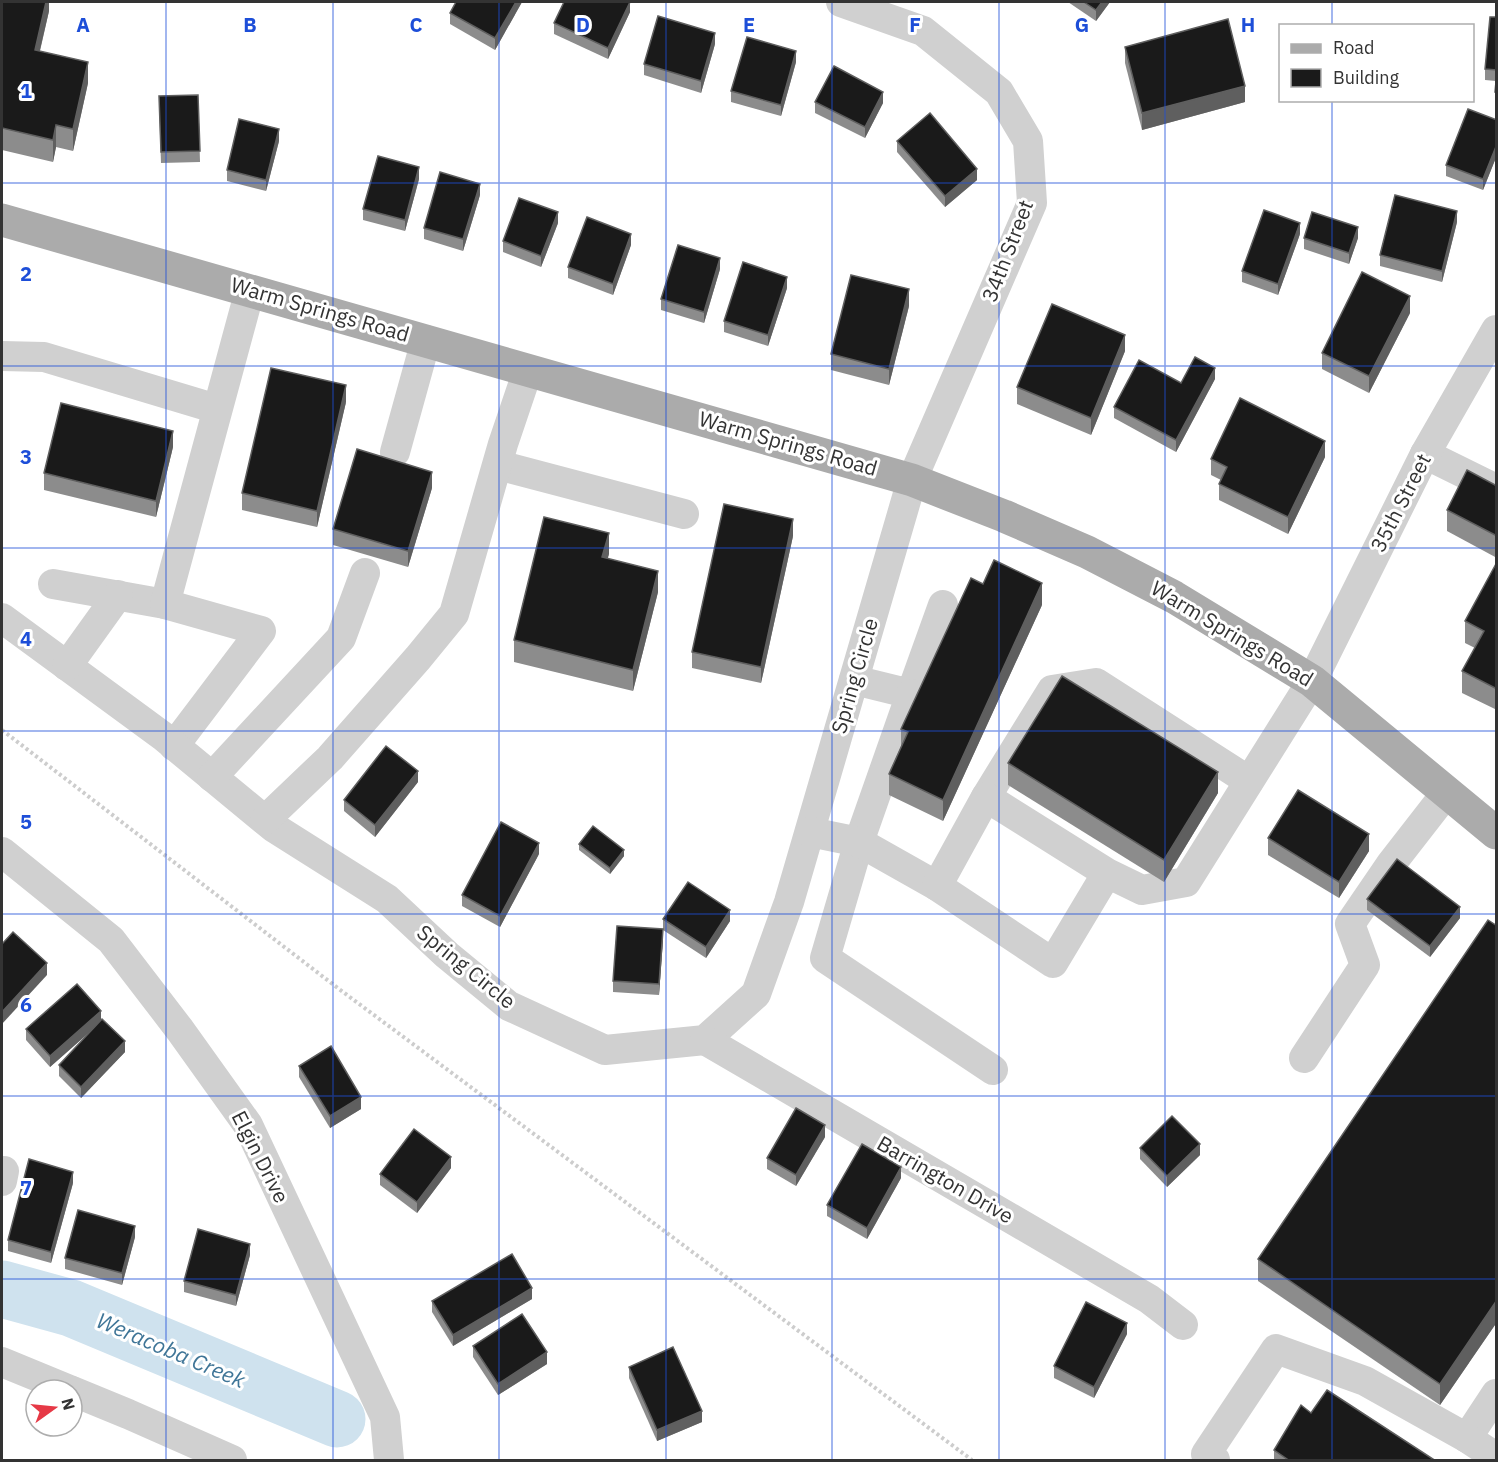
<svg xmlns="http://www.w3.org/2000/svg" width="1498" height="1462" viewBox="0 0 1498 1462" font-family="'IBM Plex Sans',sans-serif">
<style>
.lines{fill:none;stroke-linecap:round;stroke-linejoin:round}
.river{stroke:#cfe2ee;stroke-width:57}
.path{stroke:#cdcdcd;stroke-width:4;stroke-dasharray:3 3;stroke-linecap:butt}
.minor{stroke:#d0d0d0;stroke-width:30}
.major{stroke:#ababab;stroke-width:33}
.wall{fill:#8c8c8c}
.shaded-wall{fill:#5f5f5f}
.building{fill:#1a1a1a;stroke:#5f5f5f;stroke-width:1.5}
.grid{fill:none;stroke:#1d4ed8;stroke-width:1.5;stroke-opacity:0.55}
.labels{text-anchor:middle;stroke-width:6;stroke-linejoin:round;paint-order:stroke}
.street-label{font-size:21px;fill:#333;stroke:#fff}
.water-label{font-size:22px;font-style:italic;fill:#3f7597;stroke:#fff}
.grid-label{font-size:20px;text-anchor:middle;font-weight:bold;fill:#1d4ed8;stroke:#fff;stroke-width:6;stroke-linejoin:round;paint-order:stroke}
</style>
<rect width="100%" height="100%" fill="#fff"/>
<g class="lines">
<!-- river -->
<path class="river" d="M2,1289L71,1308L337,1419"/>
<!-- path -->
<path class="path" d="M2,730L339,989L972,1460"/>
<!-- minor -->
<g class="minor">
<path d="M2,356L44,357L217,409"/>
<path d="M395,452L426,340"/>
<path d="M1425,454L1496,489"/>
<path d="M498,465L684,514"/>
<path d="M53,584L165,604L261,631L174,746"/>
<path d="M165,604L250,290"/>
<path d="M2,618L164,737L273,827L387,899L447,955L509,1006L605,1050L705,1040L756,994L789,902L912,480L1032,203L1028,141L999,92L923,31L841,2"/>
<path d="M67,666L118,595"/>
<path d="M854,680L911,694L943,605"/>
<path d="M911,694L859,842L825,958L993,1070"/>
<path d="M212,777L341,638L365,573"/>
<path d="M986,797L1052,690L1096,683L1249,781"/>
<path d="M265,820L330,758L418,658L454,614L503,444L528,370"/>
<path d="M810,832L859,842L937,886"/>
<path d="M2,852L111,940L180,1030L248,1125L385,1417L389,1460"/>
<path d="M1107,873L1053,963L937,886L986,797L1107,873L1142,890L1186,882L1312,681L1425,454L1496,330"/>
<path d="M705,1040L1149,1299L1183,1325"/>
<path d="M1304,1058L1365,965L1350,924L1391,864L1447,792"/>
<path d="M2,1181L4,1171"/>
<path d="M2,1362L70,1390"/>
<path d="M72,1391L128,1414L232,1460"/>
<path d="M1467,1438L1496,1394"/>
<path d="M1215,1460L1206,1454L1276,1349L1365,1381L1467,1438L1496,1457"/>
</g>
<!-- major -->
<path class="major" d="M2,220L912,480L1004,516L1087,552L1174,597L1312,681L1496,833"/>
</g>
<!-- wall -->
<g class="wall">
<path d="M2,2H49V11L40,51L88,83L73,151L56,147L53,162L2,150Z"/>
<path d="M456,2H522L495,50L450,24V13Z"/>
<path d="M630,2V12L608,59L554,34V23Z"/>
<path d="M1068,2H1110L1096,21Z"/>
<path d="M1497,17V103H1495L1496,81L1485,80V69Z"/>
<path d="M715,44L701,93L644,75V64Z"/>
<path d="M1125,47L1245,102L1142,130L1125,63Z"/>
<path d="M796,62L781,116L731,102V91Z"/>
<path d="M198,95L200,162L161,163L159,107Z"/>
<path d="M815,102L883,103L865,138L815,113Z"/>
<path d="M1497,120V155L1483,190L1446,176V165Z"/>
<path d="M279,141L266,191L227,181V170Z"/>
<path d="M897,141L977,180L945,207L897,152Z"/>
<path d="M419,179L405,231L363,220V209Z"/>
<path d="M480,195L463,251L424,239V228Z"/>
<path d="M1457,222L1442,282L1380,266V255Z"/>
<path d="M558,223L541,267L503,252V241Z"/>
<path d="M1300,234L1278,295L1242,282V271Z"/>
<path d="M1304,238H1358L1349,264L1304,249Z"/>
<path d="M631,245L613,295L568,278V267Z"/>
<path d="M720,269L704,323L661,310V299Z"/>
<path d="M787,288L768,346L724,332V321Z"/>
<path d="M909,306L889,385L831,370V354Z"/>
<path d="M1410,313L1369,393L1322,369V353Z"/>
<path d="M1125,351L1091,435L1017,404V387Z"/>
<path d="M1215,379L1176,452L1114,418V407Z"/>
<path d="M346,402L317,527L242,510V493Z"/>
<path d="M173,447L156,517L44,490V473Z"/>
<path d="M1325,457L1288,534L1219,500V484L1221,480L1211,475V459Z"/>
<path d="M1497,486V558L1447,531V510Z"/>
<path d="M432,488L408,567L333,545V529Z"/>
<path d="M793,536L761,683L692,668V652Z"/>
<path d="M609,554L607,559L658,592L633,691L514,662V640Z"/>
<path d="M1497,562V710L1462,693V671L1475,648L1465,643V621Z"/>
<path d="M1042,605L943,821L889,795V774L901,746V729Z"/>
<path d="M1008,763L1218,793L1164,882L1008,785Z"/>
<path d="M418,782L375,837L344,811V800Z"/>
<path d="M1268,838L1369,851L1339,898L1268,855Z"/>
<path d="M579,844L624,856L610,874L579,850Z"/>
<path d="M539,854L500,927L462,906V895Z"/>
<path d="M1367,899L1460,918L1430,957L1367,910Z"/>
<path d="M663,919L730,921L706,958L663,930Z"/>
<path d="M1497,926V1322L1440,1405L1258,1281V1259Z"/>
<path d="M663,940L659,995L613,992V981Z"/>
<path d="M101,1020L125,1052L81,1098L59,1076V1065L92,1030L50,1067L26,1040V1029Z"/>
<path d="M299,1066L361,1109L330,1128L299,1077Z"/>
<path d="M825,1137L796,1186L767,1169V1158Z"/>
<path d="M1140,1148L1200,1155L1167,1187L1140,1159Z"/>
<path d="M451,1168L417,1213L380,1185V1174Z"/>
<path d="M901,1178L867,1239L827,1216V1205Z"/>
<path d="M73,1183L51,1263L8,1251V1240Z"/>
<path d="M135,1237L122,1285L65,1269V1258Z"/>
<path d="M250,1255L236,1306L184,1292V1281Z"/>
<path d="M532,1299L453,1346L432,1312V1301Z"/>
<path d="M1127,1334L1094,1398L1054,1378V1366Z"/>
<path d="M473,1346L547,1364L498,1395L473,1357Z"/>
<path d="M629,1367L702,1422L657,1441L629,1378Z"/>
<path d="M1311,1413L1436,1461H1274V1450Z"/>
</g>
<!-- shaded-wall -->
<g class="shaded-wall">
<path d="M46,2H49V11L35,71V50Z"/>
<path d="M516,2H522L495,50V38Z"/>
<path d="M630,2V12L608,59V48Z"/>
<path d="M1102,2H1110L1096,21V10Z"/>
<path d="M715,33V44L701,93V81Z"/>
<path d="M796,51V62L781,116V105Z"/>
<path d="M88,62V83L73,151V129Z"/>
<path d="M1245,86V102L1142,130V113Z"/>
<path d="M883,92V103L865,138V127Z"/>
<path d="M56,125V147L53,162V140Z"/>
<path d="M279,129V141L266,191V180Z"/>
<path d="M1497,144V155L1483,190V179Z"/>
<path d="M419,167V179L405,231V220Z"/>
<path d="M977,169V180L945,207V196Z"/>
<path d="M480,184V195L463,251V239Z"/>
<path d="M1457,211V222L1442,282V271Z"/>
<path d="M558,212V223L541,267V256Z"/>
<path d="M1300,223V234L1278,295V284Z"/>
<path d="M1358,227V238L1349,264V253Z"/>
<path d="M631,234V245L613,295V284Z"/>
<path d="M720,258V269L704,323V312Z"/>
<path d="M787,277V288L768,346V335Z"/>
<path d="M909,289V306L889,385V369Z"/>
<path d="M1410,296V313L1369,393V376Z"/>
<path d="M1125,335V351L1091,435V418Z"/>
<path d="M1215,368V379L1176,452V440Z"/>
<path d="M346,385V402L317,527V511Z"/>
<path d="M173,431V447L156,517V501Z"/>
<path d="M1325,441V457L1288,534V517Z"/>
<path d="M432,472V488L408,567V551Z"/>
<path d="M793,519V536L761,683V667Z"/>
<path d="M609,533V554L602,579V557Z"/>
<path d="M658,571V592L633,691V670Z"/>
<path d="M1042,583V605L943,821V800Z"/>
<path d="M418,771V782L375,837V825Z"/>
<path d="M1218,772V793L1164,882V860Z"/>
<path d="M1369,834V851L1339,898V882Z"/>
<path d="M539,843V854L500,927V916Z"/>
<path d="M624,850V856L610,874V868Z"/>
<path d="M1460,907V918L1430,957V946Z"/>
<path d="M730,910V921L706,958V947Z"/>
<path d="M663,929V940L659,995V984Z"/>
<path d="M47,963V975L2,1024V1012Z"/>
<path d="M101,1011V1022L50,1067V1056Z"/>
<path d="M125,1041V1052L81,1098V1087Z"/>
<path d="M361,1097V1109L330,1128V1116Z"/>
<path d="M825,1125V1137L796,1186V1175Z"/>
<path d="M1200,1144V1155L1167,1187V1176Z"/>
<path d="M451,1157V1168L417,1213V1202Z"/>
<path d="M901,1167V1178L867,1239V1228Z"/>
<path d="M73,1172V1183L51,1263V1252Z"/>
<path d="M135,1226V1237L122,1285V1273Z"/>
<path d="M250,1244V1255L236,1306V1295Z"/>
<path d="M532,1288V1299L453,1346V1335Z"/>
<path d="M1497,1300V1322L1440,1405V1384Z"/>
<path d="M1127,1323V1334L1094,1398V1387Z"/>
<path d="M547,1352V1364L498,1395V1384Z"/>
<path d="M702,1411V1422L657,1441V1430Z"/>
</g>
<!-- building -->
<g class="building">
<path d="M2,2H46L35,50L88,62L73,129L56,125L53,140L2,128Z"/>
<path d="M456,2H516L495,38L450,13Z"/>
<path d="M564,2H630L608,48L554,23Z"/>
<path d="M1084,2H1102L1096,10Z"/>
<path d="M658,16L715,33L701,81L644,64Z"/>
<path d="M1490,17H1497V70L1485,69Z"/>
<path d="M1228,19L1245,86L1142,113L1125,47Z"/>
<path d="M747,37L796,51L781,105L731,91Z"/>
<path d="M834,66L883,92L865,127L815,102Z"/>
<path d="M1497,71V92H1495Z"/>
<path d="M198,95L200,151L161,152L159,96Z"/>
<path d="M1468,109L1497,120V144L1483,179L1446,165Z"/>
<path d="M930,113L977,169L945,196L897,141Z"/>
<path d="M239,119L279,129L266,180L227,170Z"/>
<path d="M378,156L419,167L405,220L363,209Z"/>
<path d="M440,172L480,184L463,239L424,228Z"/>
<path d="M1395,195L1457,211L1442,271L1380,255Z"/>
<path d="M519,198L558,212L541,256L503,241Z"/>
<path d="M1264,210L1300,223L1278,284L1242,271Z"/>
<path d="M1312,212L1358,227L1349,253L1304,238Z"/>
<path d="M587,217L631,234L613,284L568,267Z"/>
<path d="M678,245L720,258L704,312L661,299Z"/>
<path d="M743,262L787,277L768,335L724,321Z"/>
<path d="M1362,272L1410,296L1369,376L1322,353Z"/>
<path d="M851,275L909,289L889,369L831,354Z"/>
<path d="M1052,304L1125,335L1091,418L1017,387Z"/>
<path d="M1195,357L1215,368L1176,440L1114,407L1139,360L1181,383Z"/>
<path d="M271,368L346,385L317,511L242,493Z"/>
<path d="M1240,398L1325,441L1288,517L1219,484L1227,467L1211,459Z"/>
<path d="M61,403L173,431L156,501L44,473Z"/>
<path d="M357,449L432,472L408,551L333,529Z"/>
<path d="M1467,470L1497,486V536L1447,510Z"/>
<path d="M724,504L793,519L761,667L692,652Z"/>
<path d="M544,517L609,533L602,557L658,571L633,670L514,640Z"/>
<path d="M994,560L1042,583L943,800L889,774L908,732L901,729L971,578L983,584Z"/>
<path d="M1497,562V689L1462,671L1484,631L1465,621Z"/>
<path d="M1062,676L1218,772L1164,860L1008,763Z"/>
<path d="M386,746L418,771L375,825L344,800Z"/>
<path d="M1298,790L1369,834L1339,882L1268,838Z"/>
<path d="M501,822L539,843L500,916L462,895Z"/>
<path d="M593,826L624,850L610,868L579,844Z"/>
<path d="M1397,859L1460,907L1430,946L1367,899Z"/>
<path d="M688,882L730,910L706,947L663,919Z"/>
<path d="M1488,920L1497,926V1300L1440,1384L1258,1259Z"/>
<path d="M617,926L663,929L659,984L613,981Z"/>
<path d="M13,932L47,963L2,1012V944Z"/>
<path d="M77,984L101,1011L50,1056L26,1029Z"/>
<path d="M102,1019L125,1041L81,1087L59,1065Z"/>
<path d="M331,1046L361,1097L330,1116L299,1066Z"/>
<path d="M796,1108L825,1125L796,1175L767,1158Z"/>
<path d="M1172,1116L1200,1144L1167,1176L1140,1148Z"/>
<path d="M414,1129L451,1157L417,1202L380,1174Z"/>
<path d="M862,1144L901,1167L867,1228L827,1205Z"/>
<path d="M29,1159L73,1172L51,1252L8,1240Z"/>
<path d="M78,1210L135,1226L122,1273L65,1258Z"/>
<path d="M198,1229L250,1244L236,1295L184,1281Z"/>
<path d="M512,1254L532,1288L453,1335L432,1301Z"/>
<path d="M1086,1302L1127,1323L1094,1387L1054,1366Z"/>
<path d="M522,1314L547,1352L498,1384L473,1346Z"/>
<path d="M673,1347L702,1411L657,1430L629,1367Z"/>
<path d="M1327,1390L1436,1461H1290L1274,1450L1301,1405L1311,1413Z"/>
</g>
<!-- grid -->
<path class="grid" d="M166,2V1460M333,2V1460M499,2V1460M666,2V1460M832,2V1460M999,2V1460M1165,2V1460M1332,2V26M1332,100V1460M2,183H1496M2,366H1496M2,548H1496M2,731H1496M2,914H1496M2,1096H1496M2,1279H1496"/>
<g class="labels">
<!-- street labels -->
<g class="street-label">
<text transform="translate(1008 251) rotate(-69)" y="7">34th Street</text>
<text transform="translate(320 310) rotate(16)" y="7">Warm Springs Road</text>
<text transform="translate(788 444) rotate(16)" y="7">Warm Springs Road</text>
<text transform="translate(1401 503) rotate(-63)" y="7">35th Street</text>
<text transform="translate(1232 634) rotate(31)" y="7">Warm Springs Road</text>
<text transform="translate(855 676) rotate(-74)" y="7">Spring Circle</text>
<text transform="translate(466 967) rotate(39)" y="7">Spring Circle</text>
<text transform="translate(260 1157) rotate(63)" y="7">Elgin Drive</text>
<text transform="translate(945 1180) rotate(30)" y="7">Barrington Drive</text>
</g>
<!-- water labels -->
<g class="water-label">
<text transform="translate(171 1350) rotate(23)" y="8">Weracoba Creek</text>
</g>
</g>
<g class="grid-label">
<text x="83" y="32">A</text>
<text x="250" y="32">B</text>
<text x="416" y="32">C</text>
<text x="583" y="32">D</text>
<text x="749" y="32">E</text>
<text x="915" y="32">F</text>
<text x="1082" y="32">G</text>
<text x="1248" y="32">H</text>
<text x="26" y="98">1</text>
<text x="26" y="281">2</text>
<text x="26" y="464">3</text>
<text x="26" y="646">4</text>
<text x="26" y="829">5</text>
<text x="26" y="1012">6</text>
<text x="26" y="1195">7</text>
</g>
<!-- border -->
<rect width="1498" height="1462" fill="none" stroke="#333333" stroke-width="6"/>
<!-- legend -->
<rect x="1279" y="24" width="195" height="78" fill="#ffffff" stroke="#adadad" stroke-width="1.5"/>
<rect x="1291" y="44" width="30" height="9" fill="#ababab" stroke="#adadad" stroke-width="1.5"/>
<text x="1333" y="54" font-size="18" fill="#333333">Road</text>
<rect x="1291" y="69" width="30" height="18" fill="#1a1a1a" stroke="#adadad" stroke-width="1.5"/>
<text x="1333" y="84" font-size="18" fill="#333333">Building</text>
<!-- north arrow -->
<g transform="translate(54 1408) rotate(75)"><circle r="28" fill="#ffffff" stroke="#adadad" stroke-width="1.5"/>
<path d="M0-4.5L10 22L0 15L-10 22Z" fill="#e63946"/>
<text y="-9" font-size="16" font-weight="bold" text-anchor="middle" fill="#333333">N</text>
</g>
</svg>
